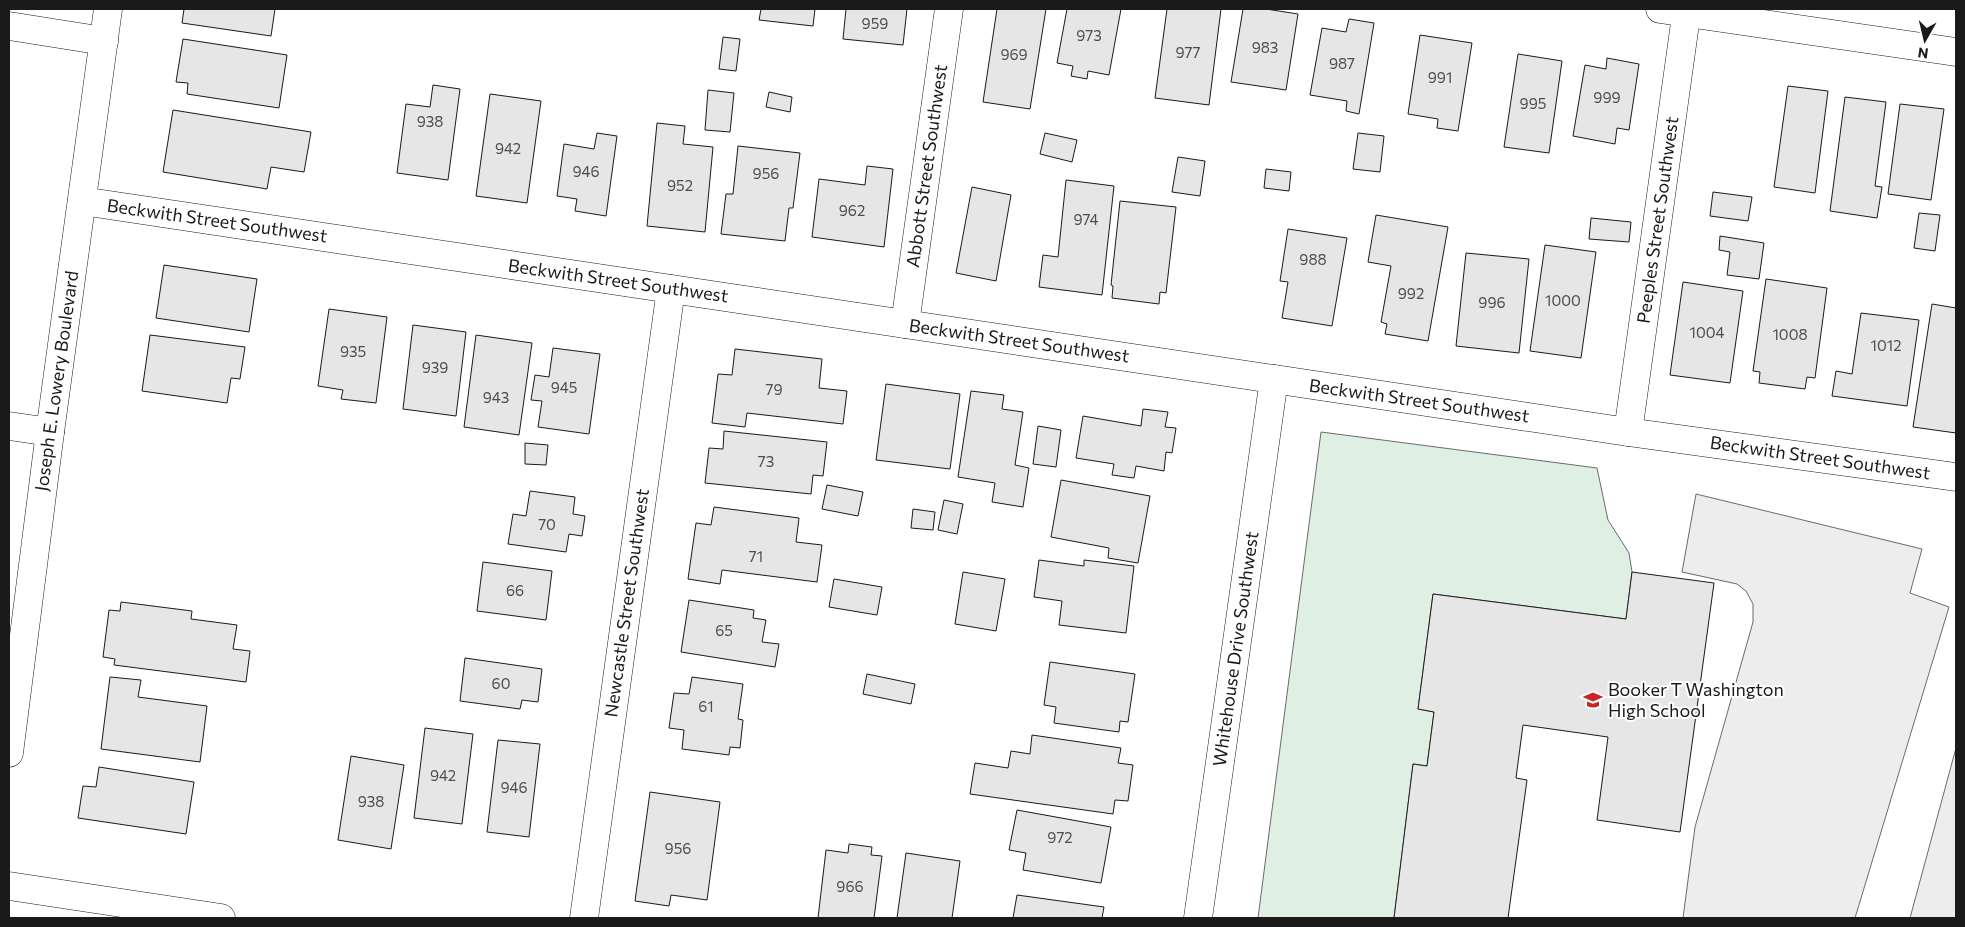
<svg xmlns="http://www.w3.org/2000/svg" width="1965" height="927" viewBox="0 0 1965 927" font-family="Commissioner,sans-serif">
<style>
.green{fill:#e0efe3;stroke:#6a6a6a}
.parking{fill:#ededed;stroke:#6a6a6a}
.building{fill:#e6e6e6;stroke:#1a1a1a}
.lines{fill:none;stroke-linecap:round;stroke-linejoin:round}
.minor-casing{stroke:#1a1a1a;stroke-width:29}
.major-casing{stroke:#1a1a1a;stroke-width:29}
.minor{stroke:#fff;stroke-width:28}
.major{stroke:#fff;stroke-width:28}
.labels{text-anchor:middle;stroke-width:4;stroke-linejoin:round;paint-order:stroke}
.number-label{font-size:15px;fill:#4d4d4d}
.street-label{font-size:18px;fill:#1a1a1a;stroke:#fff}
.poi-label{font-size:18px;fill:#1a1a1a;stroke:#fff;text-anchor:start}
</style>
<rect width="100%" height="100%" fill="#fff"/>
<!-- green -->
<path class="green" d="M1321,432L1597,468L1608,520L1629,553L1632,572L1626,619L1433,594L1418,709L1434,712L1427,766L1413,764L1394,918H1258Z"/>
<!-- parking -->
<g class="parking">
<path d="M1696,494L1922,549L1910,593L1949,607L1855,918H1683L1695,827L1753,622V604L1746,591L1737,584L1682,572Z"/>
<path d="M1956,748V918H1910Z"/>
</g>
<!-- building -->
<g class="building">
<path d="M184,9H275L271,36L182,23Z"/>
<path d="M761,9H815L813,26L759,20Z"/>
<path d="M846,9H907L903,45L843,39Z"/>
<path d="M997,9H1046L1030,109L983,102Z"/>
<path d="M1067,9H1121L1109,75L1088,71L1087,79L1071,76L1073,66L1057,63Z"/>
<path d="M1167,9H1221L1209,105L1155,98Z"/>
<path d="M1243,9H1266L1298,14L1286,90L1231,82Z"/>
<path d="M1349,19L1374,23L1359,114L1346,111L1347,101L1310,95L1322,28L1346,32Z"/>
<path d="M1420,35L1472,43L1458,131L1437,128L1438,119L1408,114Z"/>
<path d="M723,37L740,39L736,71L719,69Z"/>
<path d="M183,39L287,55L279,108L187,94L188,83L176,82Z"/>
<path d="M1518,54L1562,61L1549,153L1504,147Z"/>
<path d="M1607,58L1639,64L1629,130L1617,128L1615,144L1573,136L1585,65L1606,69Z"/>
<path d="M433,85L460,89L448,180L397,173L406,104L430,107Z"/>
<path d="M1788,86L1828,91L1815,193L1774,187Z"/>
<path d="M708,90L734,93L730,132L705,130Z"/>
<path d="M769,92L792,97L790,112L766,107Z"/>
<path d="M490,94L541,101L527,203L476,196Z"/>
<path d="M1845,97L1886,102L1875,186L1882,187L1877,218L1830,211Z"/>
<path d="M1900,104L1944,109L1931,200L1888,194Z"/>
<path d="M173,110L311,132L304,172L271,167L267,189L163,172Z"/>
<path d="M657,123L685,126L683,144L713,147L705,232L647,226Z"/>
<path d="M597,133L617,136L606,216L575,211L577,199L557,196L564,144L594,149Z"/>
<path d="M1045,133L1077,140L1072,162L1040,154Z"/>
<path d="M1358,133L1384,136L1380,172L1353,169Z"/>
<path d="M738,146L800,153L793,208H789L785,241L721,234L726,194H733Z"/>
<path d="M1178,157L1205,161L1200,196L1172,192Z"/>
<path d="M867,166L893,169L884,247L812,237L819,179L865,185Z"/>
<path d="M1266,169L1291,172L1289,191L1264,188Z"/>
<path d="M1066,180L1114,186L1102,295L1039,287L1043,255L1058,257Z"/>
<path d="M972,187L1011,195L996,281L956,273Z"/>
<path d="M1713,192L1752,197L1748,221L1710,216Z"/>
<path d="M1120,201L1176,207L1166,293L1160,292L1159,304L1112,298L1113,286L1111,285Z"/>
<path d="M1919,213L1940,215L1935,251L1914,248Z"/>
<path d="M1376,215L1448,227L1428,341L1385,334L1387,324L1381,322L1391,266L1368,262Z"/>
<path d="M1591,218L1631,222L1629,242L1589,239Z"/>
<path d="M1288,229L1347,238L1332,326L1282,318L1288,282L1280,281Z"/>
<path d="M1720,236L1764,243L1759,279L1727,275L1730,252L1719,250Z"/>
<path d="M1545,245L1596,252L1581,358L1530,351Z"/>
<path d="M1466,253L1529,259L1519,353L1456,346Z"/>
<path d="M164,265L257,279L249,332L156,318Z"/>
<path d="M1766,279L1827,288L1815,378L1807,377L1805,389L1759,383L1760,372L1753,371Z"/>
<path d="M1683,282L1743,291L1730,383L1670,375Z"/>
<path d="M1932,304L1956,308V433L1913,427Z"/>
<path d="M329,309L387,317L376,403L341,399L343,390L318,386Z"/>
<path d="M1861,313L1919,320L1907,406L1832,396L1836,371L1852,374Z"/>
<path d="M413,325L466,332L456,416L403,409Z"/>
<path d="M150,335L245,347L240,379L231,378L227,403L142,391Z"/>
<path d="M476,335L532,343L519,435L464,427Z"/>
<path d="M553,348L600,354L589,434L538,427L542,401L531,400L535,375L549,377Z"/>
<path d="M735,349L822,359L819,388L847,391L843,424L747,413L745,427L712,423L718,374L732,375Z"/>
<path d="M886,384L960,394L950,469L876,460Z"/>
<path d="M971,391L1004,395L1002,409L1023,412L1015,465L1029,468L1023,507L992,502L995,483L958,477Z"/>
<path d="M1143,409L1168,412L1165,427L1176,428L1172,453L1166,452L1164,471L1136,466L1134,478L1112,475L1114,464L1076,458L1083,416L1141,426Z"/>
<path d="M1038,426L1061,430L1056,467L1033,464Z"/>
<path d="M724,431L827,442L823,476L813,475L811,494L705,483L709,448L723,449Z"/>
<path d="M525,443L548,445L546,465L525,464Z"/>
<path d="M1061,480L1150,496L1138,563L1108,558L1109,548L1051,537Z"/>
<path d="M827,485L863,492L858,516L822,509Z"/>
<path d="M530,491L575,497L573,514L585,516L582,536L569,534L566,552L508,544L513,514L526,516Z"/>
<path d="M944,500L963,504L957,534L938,530Z"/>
<path d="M714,507L799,518L796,542L822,545L817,582L722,570L720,584L688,579L696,523L711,525Z"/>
<path d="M913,509L935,512L933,530L911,528Z"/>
<path d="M1039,560L1084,566V560L1134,566L1126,633L1059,625L1062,601L1034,597Z"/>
<path d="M483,562L552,571L546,620L477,611Z"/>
<path d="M963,572L1005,579L996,631L955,624Z"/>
<path d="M1632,572L1714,583L1680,832L1597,820L1608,737L1523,725L1516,778L1527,780L1508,918H1394L1413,764L1427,766L1434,712L1418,709L1433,594L1626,619Z"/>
<path d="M834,579L882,587L877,615L829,607Z"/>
<path d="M689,600L754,610L753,618L766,620L762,642L779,644L775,667L681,652Z"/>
<path d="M121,602L192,611L191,619L237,625L233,649L250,651L246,682L114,665L115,659L103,657L109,610L120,611Z"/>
<path d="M465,658L542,669L538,702L522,700L520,709L460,701Z"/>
<path d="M1050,662L1135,674L1128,722L1120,721L1119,732L1054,723L1056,707L1044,705Z"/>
<path d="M867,674L915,684L911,704L863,694Z"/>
<path d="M110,677L141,680L138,697L207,706L200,762L101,749Z"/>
<path d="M692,677L743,684L738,719L743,720L740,748L730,747L729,755L682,749L684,730L669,728L674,693L689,694Z"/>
<path d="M425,728L473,734L462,824L414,818Z"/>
<path d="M1032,735L1121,748L1118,763L1133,765L1128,801L1115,800L1113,814L970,794L975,763L1008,768L1011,751L1030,754Z"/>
<path d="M498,740L540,744L529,837L487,832Z"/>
<path d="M351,756L404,765L391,849L338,840Z"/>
<path d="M99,767L194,782L186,834L78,818L83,786L96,787Z"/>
<path d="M650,792L720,802L707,900L671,895L669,906L635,901Z"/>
<path d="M1017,810L1111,827L1101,883L1023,870L1026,853L1009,850Z"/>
<path d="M849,844L872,847L871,855L882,856L874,918H818L826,850L848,853Z"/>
<path d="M906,853L960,861L952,918H897Z"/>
<path d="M1017,895L1104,907L1102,918H1013Z"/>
</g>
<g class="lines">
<!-- minor casing -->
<g class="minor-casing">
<g id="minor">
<path d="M1660,9L1956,52"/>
<path d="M9,26L104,41"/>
<path d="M82,201L1628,432L1956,477"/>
<path d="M905,324L949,9"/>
<path d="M9,426L50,432"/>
<path d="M1628,432L1687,9"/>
<path d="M9,886L221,918"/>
<path d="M584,918L671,289"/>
<path d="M1198,918L1274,379"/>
</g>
</g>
<!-- major casing -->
<g class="major-casing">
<path id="major" d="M9,753L50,432L108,9"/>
</g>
<!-- minor -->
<use href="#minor" class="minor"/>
<!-- major -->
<use href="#major" class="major"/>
</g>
<!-- icons -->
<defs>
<g id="school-bare" transform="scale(1.5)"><path d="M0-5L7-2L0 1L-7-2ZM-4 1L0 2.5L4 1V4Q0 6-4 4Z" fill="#c62828" stroke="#fff" stroke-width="2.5" paint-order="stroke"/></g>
</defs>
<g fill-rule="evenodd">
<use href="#school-bare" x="1593" y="700"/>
</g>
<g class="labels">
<!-- number labels -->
<g class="number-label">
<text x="875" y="29">959</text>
<text x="1089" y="41">973</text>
<text x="1265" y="53">983</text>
<text x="1188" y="58">977</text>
<text x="1014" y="60">969</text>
<text x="1342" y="69">987</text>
<text x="1440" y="83">991</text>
<text x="1607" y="103">999</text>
<text x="1533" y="109">995</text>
<text x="430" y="127">938</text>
<text x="508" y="154">942</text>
<text x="586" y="177">946</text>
<text x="766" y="179">956</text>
<text x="680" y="191">952</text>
<text x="852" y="216">962</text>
<text x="1086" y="225">974</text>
<text x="1313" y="265">988</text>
<text x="1411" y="299">992</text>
<text x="1563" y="306">1000</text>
<text x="1492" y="308">996</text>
<text x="1707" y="338">1004</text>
<text x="1790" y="340">1008</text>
<text x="1886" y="351">1012</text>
<text x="353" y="357">935</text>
<text x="435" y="373">939</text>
<text x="564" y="393">945</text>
<text x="774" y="395">79</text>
<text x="496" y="403">943</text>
<text x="766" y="467">73</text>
<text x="547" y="530">70</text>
<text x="756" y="562">71</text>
<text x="515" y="596">66</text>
<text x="724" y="636">65</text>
<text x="501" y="689">60</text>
<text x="706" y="712">61</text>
<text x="443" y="781">942</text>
<text x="514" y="793">946</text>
<text x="371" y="807">938</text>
<text x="1060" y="843">972</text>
<text x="678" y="854">956</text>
<text x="850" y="892">966</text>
</g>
<!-- street labels -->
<g class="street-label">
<text transform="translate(927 166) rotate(-82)" y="6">Abbott Street Southwest</text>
<text transform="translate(1658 220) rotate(-82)" y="6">Peeples Street Southwest</text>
<text transform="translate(217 221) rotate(8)" y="6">Beckwith Street Southwest</text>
<text transform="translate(618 281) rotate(8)" y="6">Beckwith Street Southwest</text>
<text transform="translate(1019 341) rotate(8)" y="6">Beckwith Street Southwest</text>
<text transform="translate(57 381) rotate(-82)" y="6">Joseph E. Lowery Boulevard</text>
<text transform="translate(1419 401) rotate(8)" y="6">Beckwith Street Southwest</text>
<text transform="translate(1820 458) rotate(8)" y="6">Beckwith Street Southwest</text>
<text transform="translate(627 603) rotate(-82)" y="6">Newcastle Street Southwest</text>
<text transform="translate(1236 649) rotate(-82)" y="6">Whitehouse Drive Southwest</text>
</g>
<!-- poi labels -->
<g class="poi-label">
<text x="1608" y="696">Booker T Washington<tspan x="1608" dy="21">High School</tspan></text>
</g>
</g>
<!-- border -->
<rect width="1965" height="927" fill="none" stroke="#1a1a1a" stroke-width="20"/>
<!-- north arrow -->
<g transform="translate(1925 40) rotate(188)" stroke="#ffffff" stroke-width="4" paint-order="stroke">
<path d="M0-4L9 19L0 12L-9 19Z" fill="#1a1a1a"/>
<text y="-8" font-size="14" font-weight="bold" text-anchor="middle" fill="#1a1a1a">N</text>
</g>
</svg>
